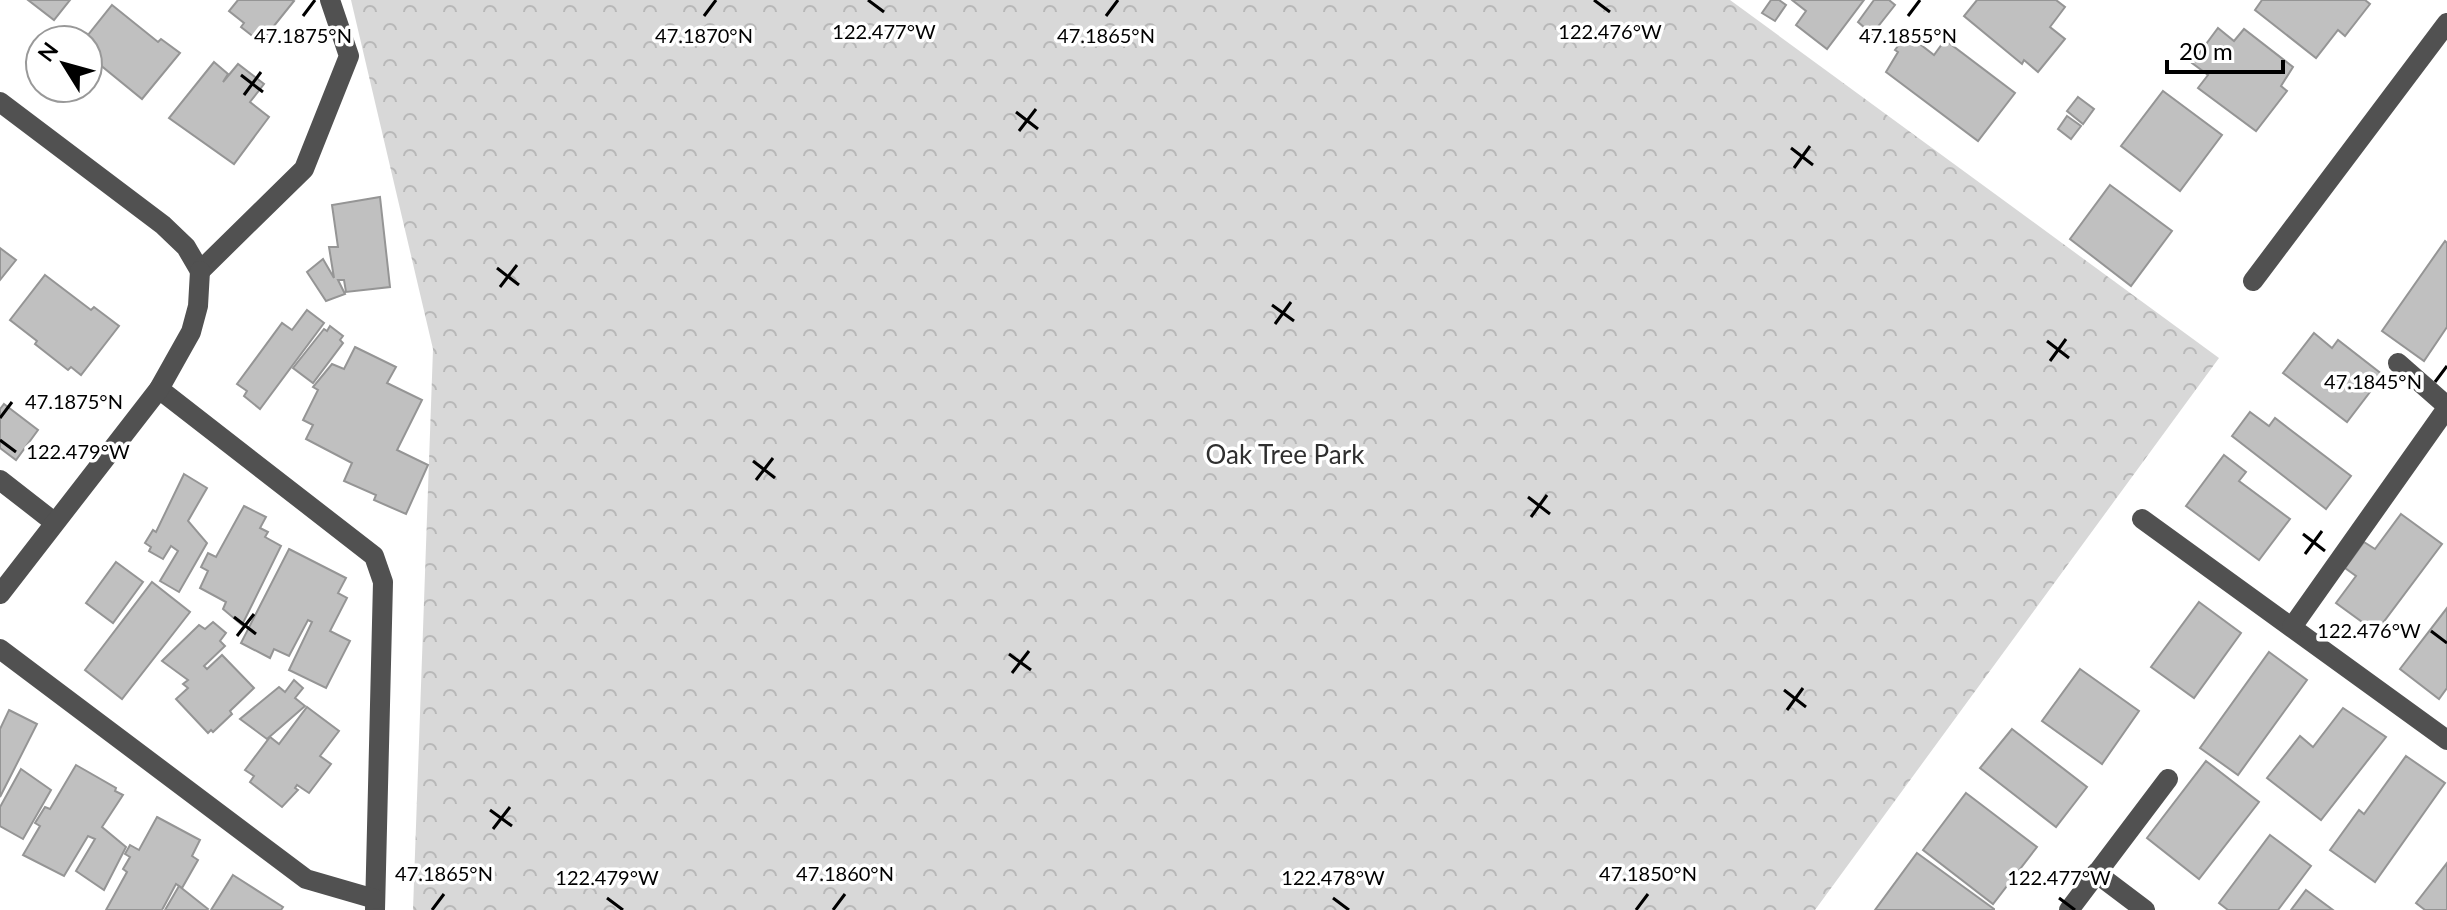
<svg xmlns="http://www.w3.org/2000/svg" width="2447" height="910" viewBox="0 0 2447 910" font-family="Lato,sans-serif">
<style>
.park{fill:url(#park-crowns)}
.building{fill:#c0c0c0;stroke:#959595;stroke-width:2}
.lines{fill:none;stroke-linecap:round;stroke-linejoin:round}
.minor{stroke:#515151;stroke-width:20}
.ticks{fill:none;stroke:#000;stroke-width:3}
.labels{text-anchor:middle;stroke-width:7;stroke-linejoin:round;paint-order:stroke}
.park-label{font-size:26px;fill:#2f2f2f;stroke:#fff}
.ticks-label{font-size:20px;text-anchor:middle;fill:#000;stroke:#fff;stroke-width:7;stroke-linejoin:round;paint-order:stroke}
</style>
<defs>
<pattern id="park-crowns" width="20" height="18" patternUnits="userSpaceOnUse" patternTransform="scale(2)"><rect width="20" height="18" fill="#d8d8d8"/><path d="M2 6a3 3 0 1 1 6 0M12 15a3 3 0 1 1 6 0" fill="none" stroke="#b8b8b8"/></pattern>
</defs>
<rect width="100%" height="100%" fill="#fff"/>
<!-- park -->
<path class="park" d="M351,0H1730L2219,358L1815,910H413L433,349Z"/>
<!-- building -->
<g class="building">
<path d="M28,0H70L54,20Z"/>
<path d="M238,0H292L294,1L265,37L260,33L255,38L241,27L244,23L229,11Z"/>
<path d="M1771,0H1779L1786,5L1775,21L1762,13Z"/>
<path d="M1792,0H1864L1827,49L1796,25L1806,11Z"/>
<path d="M1874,0H1889L1895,5L1872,34L1858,22Z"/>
<path d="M1977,0H2056L2065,7L2050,27L2065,39L2038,72L2024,60L2022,64L1964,16Z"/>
<path d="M2262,0H2365L2370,4L2345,36L2338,30L2316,58L2255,10Z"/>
<path d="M112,5L158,42L161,39L180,53L142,99L88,55V40H84Z"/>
<path d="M2218,28L2234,41L2244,29L2293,67L2281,86L2287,91L2256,131L2198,88L2208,75L2192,63Z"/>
<path d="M1907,34L1934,55L1945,40L2015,93L1978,141L1886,72L1898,52L1895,50Z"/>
<path d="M214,62L228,74L223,82L238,64L264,84L250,102L269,117L234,164L169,118Z"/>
<path d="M2163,91L2222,135L2180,191L2121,146Z"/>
<path d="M2078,97L2094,109L2083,124L2067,111Z"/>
<path d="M2067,116L2081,126L2071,139L2058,129Z"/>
<path d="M2110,185L2172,231L2131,286L2070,239Z"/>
<path d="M380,197L390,287L346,292L344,280H338L345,294L326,301L307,272L323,259L334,278L329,247H338L332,205Z"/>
<path d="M2445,241L2447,243V327L2424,361L2382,331Z"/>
<path d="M0,248L16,260L0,280Z"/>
<path d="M45,275L91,310L94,307L119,326L81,375L71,367L68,370L35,344L37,341L10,320Z"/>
<path d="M307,310L324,323L260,409L244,396L247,391L237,384L282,323L292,330Z"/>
<path d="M330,326L343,336L340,340L343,343L313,383L293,368L324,329L327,331Z"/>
<path d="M2314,333L2332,348L2338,340L2383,375L2347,422L2283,373Z"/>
<path d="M355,347L396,367L387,383L422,400L397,450L428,465L406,514L374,500L376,495L344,481L352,463L306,439L313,425L303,420L318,390L313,387L332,364L344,369Z"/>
<path d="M4,404L38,430L16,460L0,448V409Z"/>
<path d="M2250,412L2269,426L2275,418L2351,476L2326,509L2232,436Z"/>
<path d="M2224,455L2246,472L2239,481L2290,519L2259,560L2186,506Z"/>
<path d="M184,474L207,488L188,521L207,543L179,592L160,581L178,551L171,546L163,559L149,551L151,547L145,543L153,530L156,532Z"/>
<path d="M244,506L266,517L260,528L268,532L265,537L281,546L242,625L223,609L226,602L200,588L208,571L201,567L208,553L216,557Z"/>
<path d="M2401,514L2442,544L2376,632L2336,603L2356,576L2345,568L2364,542L2375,549Z"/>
<path d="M289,549L346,578L338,593L347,598L330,631L350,641L326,688L289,670L312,622L308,620L289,656L274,649L270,658L241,643Z"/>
<path d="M116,562L143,582L113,623L86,603Z"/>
<path d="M152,582L190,612L122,699L85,670Z"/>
<path d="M2199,602L2241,633L2194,698L2151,667Z"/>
<path d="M2447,608V688L2439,699L2400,669Z"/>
<path d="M213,622L226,633L220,641L225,646L204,666L207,669L222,655L254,688L230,711L232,714L213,732L211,730L208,733L176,699L188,688L183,684L188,680L162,661L199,625L205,629Z"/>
<path d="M2269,652L2307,680L2238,775L2200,748Z"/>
<path d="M2080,669L2139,711L2102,764L2042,721Z"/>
<path d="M294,680L303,688L295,698L305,706L267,739L240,719L279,687L285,692Z"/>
<path d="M307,707L339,731L320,756L331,764L309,793L297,785L295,788L298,790L282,807L250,782L254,776L245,770L270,737L279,744Z"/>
<path d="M2343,708L2386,737L2321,820L2267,778L2300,736L2313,747Z"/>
<path d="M9,710L37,724L0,797V729Z"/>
<path d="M2012,729L2087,787L2056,827L1980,768Z"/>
<path d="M2406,756L2445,783L2375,882L2330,850L2359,810L2364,814Z"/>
<path d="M2206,761L2259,802L2199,879L2147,838Z"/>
<path d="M76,765L116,788L115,791L123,795L102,827L126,847L104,890L76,871L95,839L88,836L64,876L23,855L40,826L35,823L45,807L50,809Z"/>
<path d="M21,769L51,790L23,839L0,826V807Z"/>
<path d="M1966,793L2037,847L1993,904L1923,850Z"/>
<path d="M157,817L200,840L192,856L198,860L182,888L176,884L162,910H106L127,872L123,869L130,857L125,854L130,845L139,850Z"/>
<path d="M2270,835L2311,866L2278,910H2228L2219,903Z"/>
<path d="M1917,853L1994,909V910H1875Z"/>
<path d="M2447,863V910H2425L2416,903Z"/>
<path d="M233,875L283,907L281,910H211Z"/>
<path d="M179,886L208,909L207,910H165Z"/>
<path d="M2306,890L2333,910H2291Z"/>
</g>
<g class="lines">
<!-- minor -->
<g class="minor">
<path d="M0,102L163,225L186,247L200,271"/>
<path d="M200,271L304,169L349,56L330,0"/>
<path d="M2253,281L2447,23"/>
<path d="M2398,363L2447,406"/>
<path d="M159,389L374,556L383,582L375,910"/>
<path d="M0,480L54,522"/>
<path d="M2142,519L2447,740"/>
<path d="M0,594L159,389L191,332L198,306L200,271"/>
<path d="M2292,627L2447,408"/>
<path d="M0,649L306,879L375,899"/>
<path d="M2096,873L2145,910"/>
<path d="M2069,910L2168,779"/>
</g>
</g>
<!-- ticks -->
<path class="ticks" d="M868,0L884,12M1594,0L1610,12M303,16L315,0M704,16L716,0M1106,16L1118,0M1908,16L1920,0M241,75L263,92M244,95L261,72M1016,112L1038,129M1019,131L1036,109M1791,148L1813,165M1794,168L1810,146M497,268L519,285M500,287L517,265M1272,305L1294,321M1275,324L1291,302M2047,341L2069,358M2050,361L2066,339M2435,382L2447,366M0,418L12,402M0,440L16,452M753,461L775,478M756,480L773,458M1528,497L1550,514M1531,517L1547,495M2303,534L2325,551M2305,554L2322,531M234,617L256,634M2431,631L2447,643M237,636L254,614M1009,654L1031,670M1012,673L1029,651M1784,690L1806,707M1787,710L1803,688M490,810L512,826M493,829L510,807M607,898L623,910M1333,898L1349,910M2059,898L2075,910M432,910L444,894M833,910L845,894M1636,910L1648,894"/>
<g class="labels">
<!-- park labels -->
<g class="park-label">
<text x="1285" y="464">Oak Tree Park</text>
</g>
</g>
<g class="ticks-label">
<text x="884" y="39">122.477°W</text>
<text x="1610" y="39">122.476°W</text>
<text x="303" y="43">47.1875°N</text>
<text x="704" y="43">47.1870°N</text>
<text x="1106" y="43">47.1865°N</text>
<text x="1908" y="43">47.1855°N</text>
<text x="2373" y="389">47.1845°N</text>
<text x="74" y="409">47.1875°N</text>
<text x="78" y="459">122.479°W</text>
<text x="2369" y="638">122.476°W</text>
<text x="444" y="881">47.1865°N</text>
<text x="845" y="881">47.1860°N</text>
<text x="1648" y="881">47.1850°N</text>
<text x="607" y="885">122.479°W</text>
<text x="1333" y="885">122.478°W</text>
<text x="2059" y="885">122.477°W</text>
</g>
<!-- north arrow -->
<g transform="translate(64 64) rotate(307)"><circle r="38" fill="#ffffff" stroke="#999999" stroke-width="2"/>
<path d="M0-6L14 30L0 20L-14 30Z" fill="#000000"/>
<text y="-12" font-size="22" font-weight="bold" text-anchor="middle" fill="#000000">N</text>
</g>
<!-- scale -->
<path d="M2167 60v12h116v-12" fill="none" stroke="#000000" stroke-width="4"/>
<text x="2179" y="60" font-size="24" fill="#000000" stroke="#ffffff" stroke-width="6" paint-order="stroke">20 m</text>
</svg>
